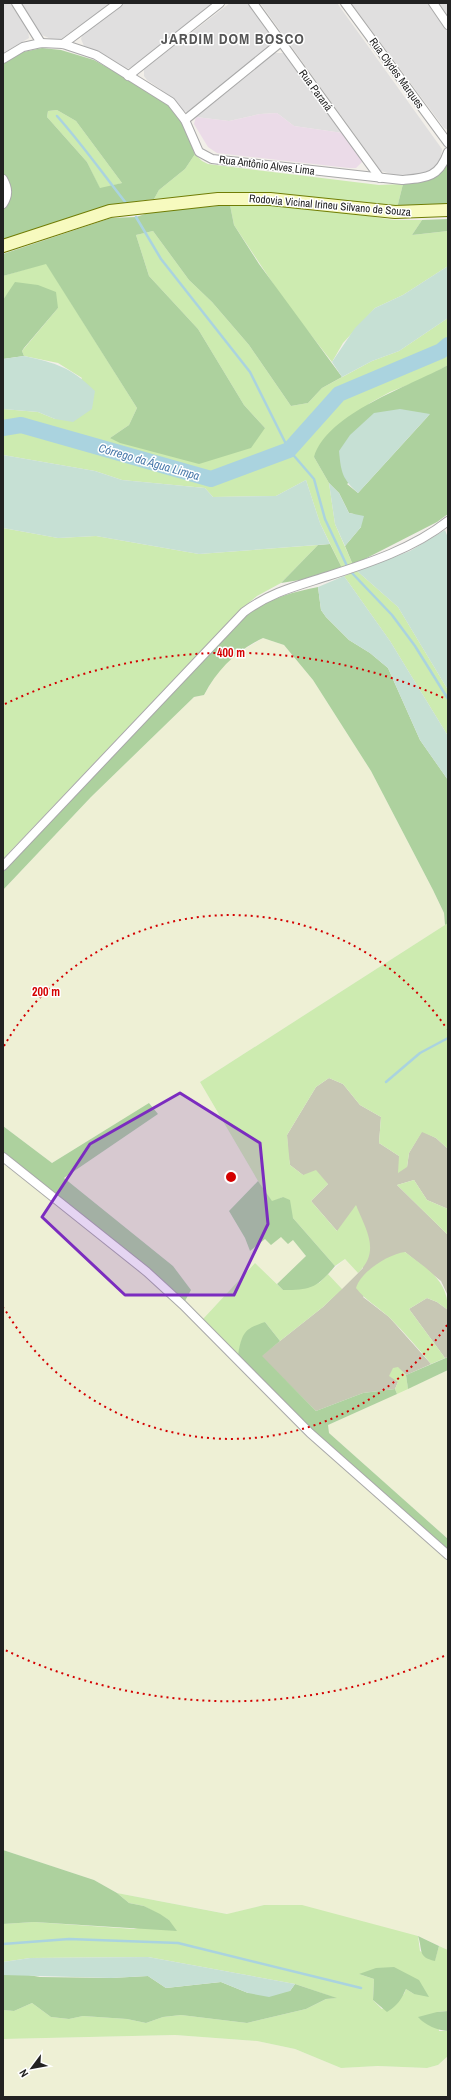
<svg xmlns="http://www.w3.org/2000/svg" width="451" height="2100" viewBox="0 0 451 2100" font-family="'Archivo Narrow',sans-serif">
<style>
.residential{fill:#e0dfdf}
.industrial{fill:#ebdbe8}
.construction{fill:#c7c7b4}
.farmland{fill:#eef0d5}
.grass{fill:#cdebb0;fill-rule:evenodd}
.forest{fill:#add19e;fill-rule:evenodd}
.wetland{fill:#c6e0d4}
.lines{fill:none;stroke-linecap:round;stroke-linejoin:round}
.stream{stroke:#aad3df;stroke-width:2.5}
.river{stroke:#aad3df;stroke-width:16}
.minor-casing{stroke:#a9a9a9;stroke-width:10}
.secondary-casing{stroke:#707d05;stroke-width:14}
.minor{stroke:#fff;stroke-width:8}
.secondary{stroke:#f7fabf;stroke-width:12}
.marked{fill:#7b2cbf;fill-opacity:0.2;stroke:#7b2cbf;stroke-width:3;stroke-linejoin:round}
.ring{fill:none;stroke:#d40000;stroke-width:2;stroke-dasharray:2 4}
.labels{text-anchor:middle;stroke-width:3;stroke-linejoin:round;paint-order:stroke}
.street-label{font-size:11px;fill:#222;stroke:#fff}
.water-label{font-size:12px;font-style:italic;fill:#4a7aab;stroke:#fff}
.district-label{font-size:15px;font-weight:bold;letter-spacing:1px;fill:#555;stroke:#fff}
.centre{fill:#d40000;stroke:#fff;stroke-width:2}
.ring-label{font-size:12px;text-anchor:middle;font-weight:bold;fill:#d40000;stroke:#fff;stroke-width:3;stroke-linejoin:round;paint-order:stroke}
</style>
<rect width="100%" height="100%" fill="#f2efe9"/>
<!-- residential -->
<g class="residential">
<path d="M3,3H10L28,30L29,38L3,53Z"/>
<path d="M20,3H111L61,39H51L42,35Z"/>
<path d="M124,3H215L134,66L127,69L84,46L81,39L83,33Z"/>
<path d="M230,3H249L275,38L274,46L189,113L182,110L173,98L147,80L144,76V69Z"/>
<path d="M260,3H337L442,149L440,162L431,172L401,177L381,171Z"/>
<path d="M351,3H427L448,32V130L444,128Z"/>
<path d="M436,3H448V20Z"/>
<path d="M275,53H285L343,133L294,126L277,113L260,114L229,121L196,117Z"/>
</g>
<!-- industrial -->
<path class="industrial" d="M277,113L294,126L343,133L361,157L362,162L356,168H349L217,153L208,147L194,124L196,117L229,121L260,114Z"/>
<!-- construction -->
<g class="construction">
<path d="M329,1078L343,1084L360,1105L381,1117L379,1143L399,1156L407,1167L409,1153L422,1131L436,1138L448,1149V1209L427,1200L414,1180L397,1185L448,1235V1296L441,1281L405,1252L363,1297L389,1317L431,1364L406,1375L398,1368V1382L395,1389L363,1393L316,1411L261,1356L323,1307L363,1268L356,1206L338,1232L311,1201L328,1184L303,1175L290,1165L288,1153L287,1135L316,1087Z"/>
<path d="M427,1298L437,1302L448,1310V1357L445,1358L409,1309Z"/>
</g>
<!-- farmland -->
<g class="farmland">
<path d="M263,638L284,645L313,680L371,771L433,890L444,913L445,925L200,1082L258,1181L229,1211L245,1238L250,1251L265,1239L281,1237L293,1240L306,1256L277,1284L255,1263L203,1319L185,1301L191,1290L173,1266L64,1178L158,1114L150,1103L52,1163L3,1126V890L91,797L194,697L204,695L216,675L230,658Z"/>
<path d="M3,1161L144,1274L448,1559V1950L418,1936L264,1905L228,1914L117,1893L94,1880L3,1850Z"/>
<path d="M345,1259L358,1273L342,1289L328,1274Z"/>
<path d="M448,1370V1539L329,1433L328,1425Z"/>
<path d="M175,2035L257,2041L295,2049L341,2068L378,2066L427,2068L438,2065L448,2056V2097H3V2039Z"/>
</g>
<!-- grass -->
<g class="grass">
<path d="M57,110L76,121L122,183L100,189L87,162L47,117L48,111Z"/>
<path d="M195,154L202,161L208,164L379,185L403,184L397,208L241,192L154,199L159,190L185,169Z"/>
<path d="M243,203L298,205L394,220H422L412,235L448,231V266L403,295L375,308L343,343L332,362L286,303L234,225L230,205Z"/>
<path d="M153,231L189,280L212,302L249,345L291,406L308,403L322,388L372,361L399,351L448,318V365L423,379L390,392L370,403L314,457L329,483L335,524L353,565L342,568L320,523L306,480L276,496L213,497L205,488L122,480L95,471L3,455V409L38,412L55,419L82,378L58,363L24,356L22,351L58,308L7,295L3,300V276L46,263L137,408L129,425L110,438L265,428L244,405L198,329L149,276L136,235Z"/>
<path d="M3,528L58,538L96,536L199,554L318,545L281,583L257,596L238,612L3,859Z"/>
<path d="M357,571L398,607L448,690V736L390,641L344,576Z"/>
<path d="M448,923V1149L436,1138L422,1132L409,1153L407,1167L398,1173L399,1156L379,1143L381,1117L360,1105L343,1084L329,1078L316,1087L287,1135L290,1165L303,1175L316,1170L328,1184L311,1201L337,1231L356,1205C366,1230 381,1251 358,1273L345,1259L335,1266L293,1218L283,1197L272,1202L258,1181L200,1082Z"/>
<path d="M414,1180L427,1200L448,1209V1235L397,1185Z"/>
<path d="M405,1252C428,1270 448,1280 448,1310L437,1302L427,1298L409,1309L445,1358L431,1364C418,1348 404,1332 389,1317C378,1307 365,1300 356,1288C361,1271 389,1254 405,1252Z"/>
<path d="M255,1263L283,1290L319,1283L328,1274L342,1289L323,1307L280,1341L265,1322L242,1339L238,1355L203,1319Z"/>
<path d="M398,1367L406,1375L408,1389L397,1394L395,1389L398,1382L389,1376L393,1368Z"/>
<path d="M117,1893L227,1914L264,1905H302L418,1936L420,1951L435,1960L439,1946L448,1950V2011L437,2012L439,2031H448V2056L438,2065L427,2068L378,2066L341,2068L295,2049L257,2041L175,2035L3,2039V2010L14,2011L32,2003L51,2017L69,2019L83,2016L127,2019L146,2023L163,2017L181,2015L247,2023L306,2009L326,1999L336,1998L295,1984L148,1957L30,1958L3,1962V1924L34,1922L134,1929L169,1920L144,1906L129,1903ZM359,1974L419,1980L414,1994L406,1989L404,1994L382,2009L373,2000L374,1979Z"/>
</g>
<!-- forest -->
<g class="forest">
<path d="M42,48L61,50L94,60L154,94L167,104L182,123L195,154L185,169L159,190L154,199L126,203L3,241V209L11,195V186L3,173V64L23,52ZM57,110L76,121L122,183L100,188L87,162L47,117L48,111Z"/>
<path d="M448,162V206L397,208L403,184C421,182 440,181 448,162Z"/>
<path d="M230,205L234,225L259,264L342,377L322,388L308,403L291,406L249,345L212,302L189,280L153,231L136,235L149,276L198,329L244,405L265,428L251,448L199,464L120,443L110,438L129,425L137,408L46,264L3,276V254L111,218L136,217L154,211Z"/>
<path d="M448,219V231L412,235L422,220Z"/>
<path d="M15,282L38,285L56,292L58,308L24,348L22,351L24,356L3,359V300Z"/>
<path d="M448,365V514L437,522L353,565L345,546L361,527L354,514L349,513L339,493L329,483L314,457C328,412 409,387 448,365ZM430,414L358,493L347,484Z"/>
<path d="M330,544L342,568L300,580L281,583L318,545Z"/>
<path d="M318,587L321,610L326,617L349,640L370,653L388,668L420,740L448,780V923L445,925L444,913L433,890L371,771L313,680L284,645L263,638C236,651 218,669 204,695L194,697L91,797L3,890V872L246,614C269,599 292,592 318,587Z"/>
<path d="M149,1103L158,1114L64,1178L173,1266L191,1290L185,1301L151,1270L3,1152V1126L52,1163Z"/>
<path d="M258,1181L272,1201L283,1197L290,1200L293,1218L335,1266C317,1288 311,1290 283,1290L277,1284L306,1256L293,1240L288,1244L281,1237L271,1245L265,1239L250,1251L245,1238L229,1211Z"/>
<path d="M265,1322L280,1341L262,1356L316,1411L363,1393L395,1389L397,1394L328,1425L329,1433L448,1539V1550L312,1430L238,1355C242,1333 244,1329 265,1322Z"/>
<path d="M448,1357V1370L408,1389L406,1375Z"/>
<path d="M3,1850L94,1880L117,1893L129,1903L144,1906L160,1914L169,1920L177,1931L34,1922L3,1924Z"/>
<path d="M418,1936L439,1946L435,1961C417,1957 423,1950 418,1936Z"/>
<path d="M394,1967L419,1980L429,1997L414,1994L406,1989C401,2000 398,2005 387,2012L373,2000L374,1979L359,1974L376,1968Z"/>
<path d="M23,1974L40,1977L111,1978L148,1976L166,1988L221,1982L248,1993L290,1991L295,1984L337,1998L326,1999L306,2009L247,2023L181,2015L163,2017L146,2023L127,2019L83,2016L69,2019L51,2017L32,2003L14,2011L3,2010V1975Z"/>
<path d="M448,2011V2031C437,2030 426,2026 418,2017L437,2012Z"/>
</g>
<!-- wetland -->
<g class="wetland">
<path d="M448,266V318L399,351L372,361L342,377L332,362L355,328L375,308L403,295Z"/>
<path d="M24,356C56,363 71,367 95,391L92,409L73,422L55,419L38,412L3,409V359Z"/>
<path d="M400,409L430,414L358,493C342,479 341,472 339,451L350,435L374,413Z"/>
<path d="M3,455L95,471L122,480L205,488L213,497L276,496L306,480L320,523L330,544L199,554L96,536L58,538L3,528Z"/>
<path d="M329,483L339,493L349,513L364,516L361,527L345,546L335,524Z"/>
<path d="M445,530L448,538V690L398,607L357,571L410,551Z"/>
<path d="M344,576L390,641L448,736V780L420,740L388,668L370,653L349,640L326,617L321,610L318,587Z"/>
<path d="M148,1957L295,1984L290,1991L269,1997L248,1993L221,1982L166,1988L148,1976L111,1978L3,1975V1962L30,1958Z"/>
</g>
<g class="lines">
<!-- stream -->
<g class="stream">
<path d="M57,116C82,144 103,174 126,203"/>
<path d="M136,217L161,259L250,372L289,450L314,479L325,519L347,566"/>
<path d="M352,573L392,615L415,646L448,699"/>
<path d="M386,1082L420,1053L448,1038"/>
<path d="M3,1944L69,1939L178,1943L361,1988"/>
</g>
<!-- river -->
<path class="river" d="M3,428L21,425L211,479L289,450L339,394L441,351L448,345"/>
<!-- minor casing -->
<g class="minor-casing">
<g id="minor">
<path d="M16,3L41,43"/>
<path d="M253,3L380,178"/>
<path d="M345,3L448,143"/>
<path d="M433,3L448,25"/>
<path d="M63,44L118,3"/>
<path d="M3,59L23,47L41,43L63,44L96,55L171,102L185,120L199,152L212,159L402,180C426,178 439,178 448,152"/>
<path d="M128,76L220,3"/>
<path d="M185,120L281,42"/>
<path d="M3,179C8,188 9,195 3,204"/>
<path d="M3,866L244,612C271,592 297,586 328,576C369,563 414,548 448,521"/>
<path d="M3,1157L147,1272L183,1305L310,1433L448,1555"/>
</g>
</g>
<!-- secondary casing -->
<g class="secondary-casing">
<path id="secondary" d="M3,246L110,211L218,199H270L395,212L448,210"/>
</g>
<!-- minor -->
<use href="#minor" class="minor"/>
<!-- secondary -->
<use href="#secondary" class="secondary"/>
</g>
<!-- marked area -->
<path class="marked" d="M180,1093L260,1143L268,1224L234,1295H125L42,1217L90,1144Z"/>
<!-- distance rings -->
<g class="ring">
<path d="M447 1325A262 262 0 0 1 4 1308M4 1046A262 262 0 0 1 447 1029"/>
<path d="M444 1656A524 524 0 0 1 5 1650M5 704A524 524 0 0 1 444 698"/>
</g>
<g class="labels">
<!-- street labels -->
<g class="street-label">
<text transform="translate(397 73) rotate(54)" y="4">Rua Clydes Marques</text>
<text transform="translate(316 90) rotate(54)" y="4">Rua Paraná</text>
<text transform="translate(267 165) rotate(7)" y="4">Rua Antônio Alves Lima</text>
<text transform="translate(330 205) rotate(5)" y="4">Rodovia Vicinal Irineu Silvano de Souza</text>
</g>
<!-- water labels -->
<g class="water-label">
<text transform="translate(149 462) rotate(16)" y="4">Córrego da Água Limpa</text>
</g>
<!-- district labels -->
<g class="district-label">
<text x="233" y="44">JARDIM DOM BOSCO</text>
</g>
</g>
<circle cx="231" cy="1177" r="6" class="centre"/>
<g class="ring-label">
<text x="231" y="657">400 m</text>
<text x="46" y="996">200 m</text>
</g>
<!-- border -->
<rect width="451" height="2100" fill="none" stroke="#222222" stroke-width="8"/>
<!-- north arrow -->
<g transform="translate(32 2068) rotate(238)" stroke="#ffffff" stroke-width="3" paint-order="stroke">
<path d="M0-3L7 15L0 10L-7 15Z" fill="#222222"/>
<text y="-6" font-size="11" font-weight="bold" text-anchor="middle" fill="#222222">N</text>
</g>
</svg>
